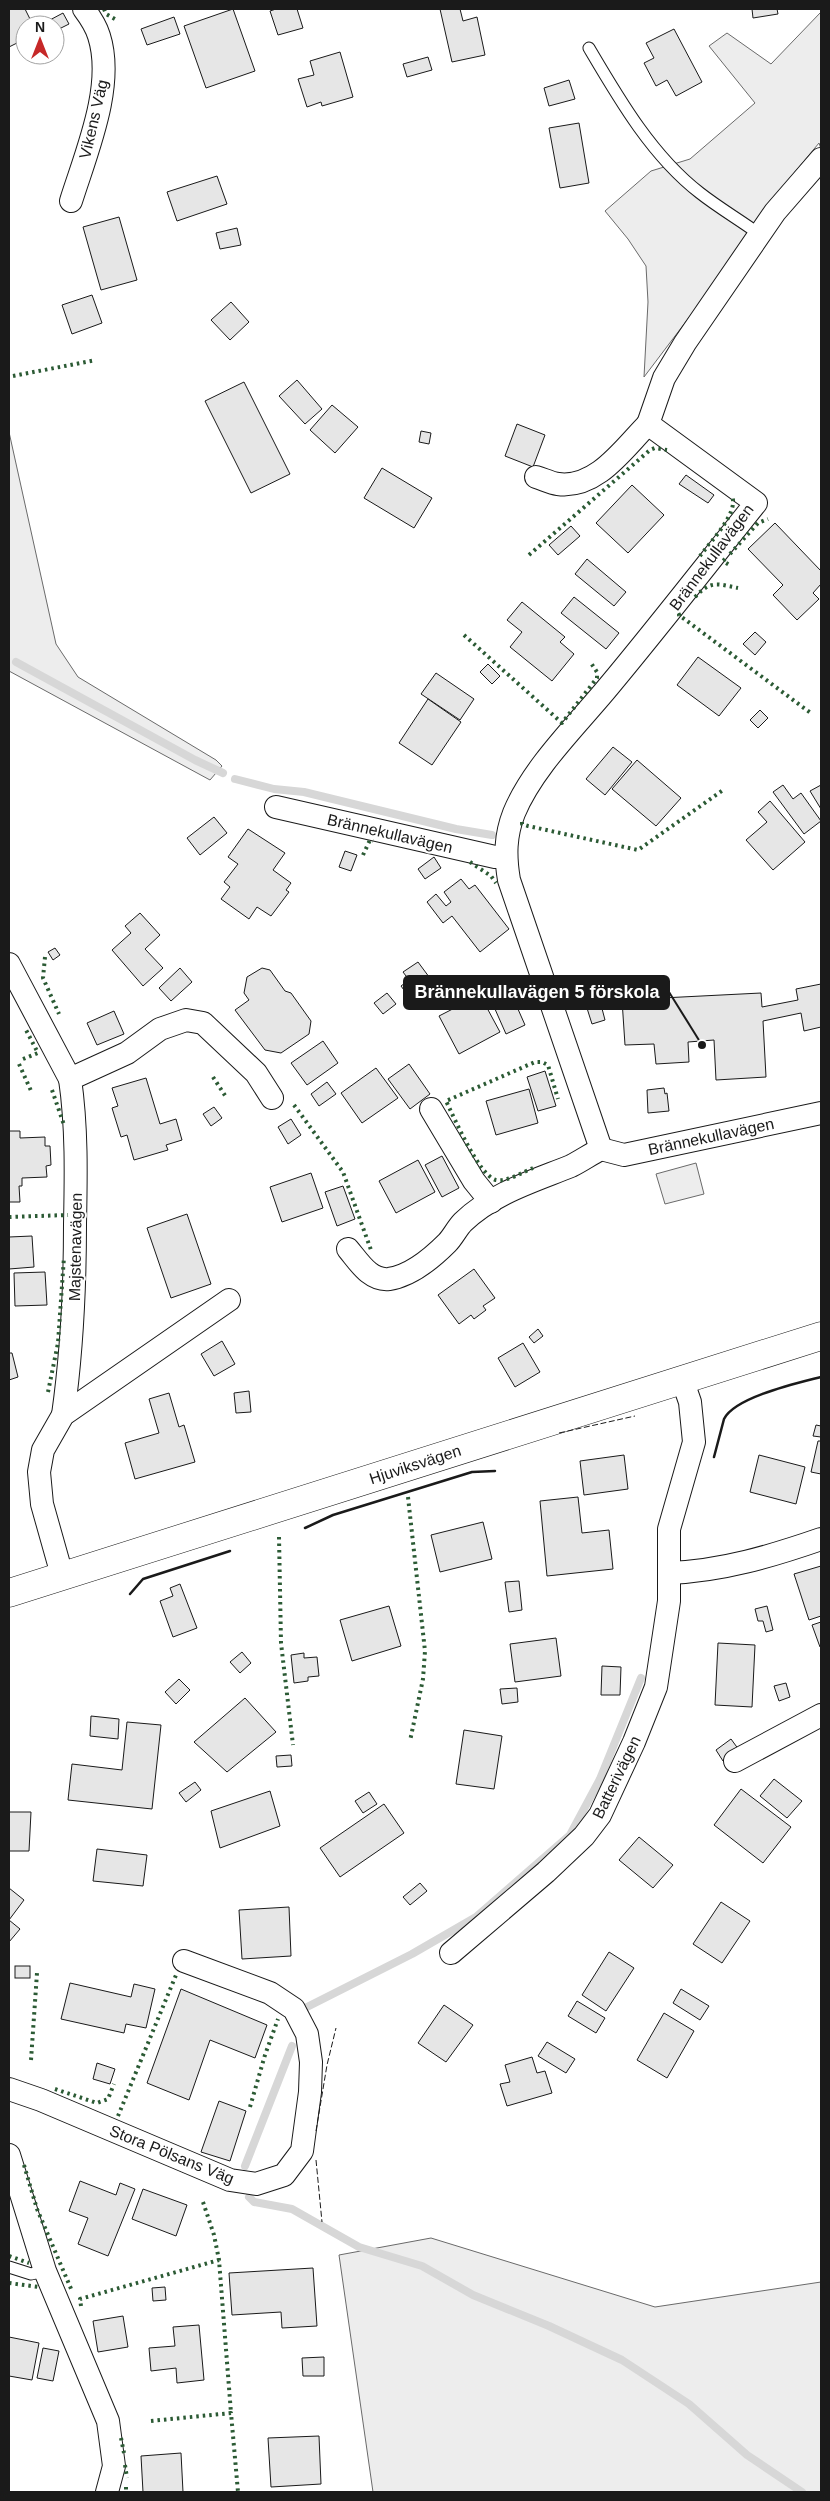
<svg xmlns="http://www.w3.org/2000/svg" width="830" height="2501" viewBox="0 0 830 2501" font-family="Helvetica,sans-serif">
<style>
.built{fill:#ededed;stroke:#6a6a6a}
.lines{fill:none;stroke-linecap:round;stroke-linejoin:round}
.stream{stroke:#d7d7d7;stroke-width:8}
.building{fill:#e6e6e6;stroke:#1a1a1a}
.service-casing{stroke:#1a1a1a;stroke-width:13}
.minor-casing{stroke:#1a1a1a;stroke-width:24}
.primary-casing{stroke:#1a1a1a;stroke-width:29}
.service{stroke:#fff;stroke-width:11}
.minor{stroke:#fff;stroke-width:22}
.primary{stroke:#fff;stroke-width:28}
.hedge{stroke:#2b5a34;stroke-width:4;stroke-dasharray:2.5 4;stroke-linecap:butt}
.fence{stroke:#1a1a1a;stroke-width:1;stroke-dasharray:6 2.5;stroke-linecap:butt}
.wall{stroke:#1a1a1a;stroke-width:2.5}
.labels{text-anchor:middle;stroke-width:4;stroke-linejoin:round;paint-order:stroke}
.street-label{font-size:16px;fill:#1a1a1a;stroke:#fff}
.leader{fill:none;stroke:#1a1a1a;stroke-width:2}
.callout-dot{fill:#1a1a1a;stroke:#fff;stroke-width:2}
.callout{fill:#1a1a1a;stroke:#1a1a1a;stroke-width:2}
.callout-label{font-size:18px;text-anchor:middle;font-weight:bold;fill:#fff}
</style>
<rect width="100%" height="100%" fill="#fff"/>
<!-- built -->
<g class="built">
<path d="M821,12V149L819,143L765,208L728,266L644,377L648,302L646,266L628,239L605,211L651,171L690,159L755,103L709,46L727,33L771,64Z"/>
<path d="M9,432L56,644L78,677L216,760L222,766L210,780L9,671Z"/>
<path d="M696,1163L704,1194L665,1204L656,1174Z"/>
<path d="M431,2238L655,2307L821,2282V2492H373L339,2255Z"/>
</g>
<g class="lines">
<!-- stream -->
<g class="stream">
<path d="M16,662L195,760L223,773"/>
<path d="M235,779L274,789L304,792L456,829L492,835"/>
<path d="M307,2007L412,1954L476,1917L570,1835L600,1779L641,1678"/>
<path d="M245,2166L292,2046"/>
<path d="M249,2197L254,2202L292,2209L359,2247L422,2266L473,2295L549,2326L622,2360L689,2404L747,2455L802,2492"/>
</g>
</g>
<!-- building -->
<g class="building">
<path d="M9,9H25L33,25H25V39L9,47Z"/>
<path d="M233,9L255,71L206,88L184,26Z"/>
<path d="M276,9H297L303,28L278,35L270,11Z"/>
<path d="M440,9H460L463,21L477,17L485,55L452,62Z"/>
<path d="M752,9H777L778,14L753,18Z"/>
<path d="M63,13L69,24L55,31V25H50L48,21Z"/>
<path d="M174,17L180,34L147,45L141,29Z"/>
<path d="M674,29L702,82L676,96L667,80L656,86L644,63L654,58L646,43Z"/>
<path d="M340,52L353,97L322,106L321,102L307,107L298,79L314,75L310,61Z"/>
<path d="M428,57L432,70L407,77L403,64Z"/>
<path d="M569,80L575,99L549,106L544,88Z"/>
<path d="M579,123L589,183L560,188L549,128Z"/>
<path d="M217,176L227,204L177,221L167,192Z"/>
<path d="M119,217L137,280L101,290L83,227Z"/>
<path d="M237,228L241,245L220,249L216,233Z"/>
<path d="M92,295L102,323L72,334L62,305Z"/>
<path d="M231,302L249,322L230,340L211,320Z"/>
<path d="M297,380L322,409L305,424L279,396Z"/>
<path d="M244,382L290,474L251,493L205,401Z"/>
<path d="M332,405L358,427L335,453L310,430Z"/>
<path d="M517,424L545,435L533,467L505,456Z"/>
<path d="M421,431L431,433L429,444L419,442Z"/>
<path d="M382,468L432,498L414,528L364,498Z"/>
<path d="M686,475L714,495L708,503L679,484Z"/>
<path d="M632,485L664,515L628,553L596,523Z"/>
<path d="M775,523L821,571V584L813,593L819,599L797,620L773,595L783,585L748,549Z"/>
<path d="M571,526L580,536L558,555L549,545Z"/>
<path d="M587,559L626,592L614,606L575,574Z"/>
<path d="M574,597L619,633L606,649L561,613Z"/>
<path d="M522,602L565,637L560,642L574,654L552,681L510,647L522,632L507,620Z"/>
<path d="M755,632L766,642L755,655L743,644Z"/>
<path d="M698,657L741,688L719,716L677,685Z"/>
<path d="M488,664L500,676L492,684L480,672Z"/>
<path d="M436,673L474,699L460,720L421,694Z"/>
<path d="M428,699L461,722L432,765L399,743Z"/>
<path d="M760,710L768,718L758,728L750,720Z"/>
<path d="M613,747L632,762L605,795L586,779Z"/>
<path d="M637,760L681,798L656,826L612,789Z"/>
<path d="M783,785L793,799L801,793L821,821L804,834L773,792Z"/>
<path d="M821,785V809L810,791Z"/>
<path d="M770,801L805,842L773,870L746,840L767,822L758,812Z"/>
<path d="M214,817L227,833L200,855L187,838Z"/>
<path d="M248,829L285,853L273,870L291,883L286,890L289,892L271,916L257,907L249,919L221,899L230,887L224,882L238,864L228,857Z"/>
<path d="M345,851L357,855L351,871L339,867Z"/>
<path d="M434,857L441,868L425,879L418,869Z"/>
<path d="M461,879L469,889L475,885L509,929L480,952L452,916L443,923L427,902L436,894L446,906L451,902L444,892Z"/>
<path d="M140,913L160,935L145,949L163,968L143,986L112,950L131,933L125,926Z"/>
<path d="M55,948L60,955L53,960L48,952Z"/>
<path d="M418,962L435,985L412,1001L401,986L409,980L403,972Z"/>
<path d="M180,968L192,982L171,1001L159,988Z"/>
<path d="M262,968L270,970L285,991L291,993L311,1021L309,1034L281,1053L265,1050L235,1010L249,1000L244,993L247,977Z"/>
<path d="M821,984V1027L804,1031L801,1013L763,1021L766,1077L716,1080L714,1040L688,1042L689,1062L656,1064L654,1044L625,1045L622,1000L761,993L762,1007L798,1000L796,989Z"/>
<path d="M510,991L525,1025L506,1034L491,1000Z"/>
<path d="M387,993L396,1004L383,1014L374,1003Z"/>
<path d="M480,995L500,1032L459,1054L439,1016Z"/>
<path d="M600,1001L605,1020L592,1024L586,1005Z"/>
<path d="M114,1011L124,1034L97,1045L87,1023Z"/>
<path d="M323,1041L338,1063L307,1085L291,1063Z"/>
<path d="M409,1064L430,1094L410,1109L388,1079Z"/>
<path d="M376,1068L398,1098L362,1123L341,1093Z"/>
<path d="M545,1071L556,1106L538,1111L527,1077Z"/>
<path d="M146,1078L160,1124L176,1119L182,1140L166,1145L168,1150L134,1160L127,1135L121,1137L112,1108L118,1106L112,1088Z"/>
<path d="M327,1082L336,1094L319,1106L311,1094Z"/>
<path d="M664,1088L665,1094L667,1093L669,1111L648,1113L647,1090Z"/>
<path d="M529,1089L538,1123L496,1135L486,1101Z"/>
<path d="M214,1107L222,1118L211,1126L203,1114Z"/>
<path d="M291,1119L301,1135L288,1144L278,1127Z"/>
<path d="M9,1131H20V1138L45,1137V1146H50L51,1165L46,1166L47,1177L22,1178V1186H19L20,1202H9Z"/>
<path d="M442,1156L459,1188L442,1197L425,1165Z"/>
<path d="M418,1160L435,1192L396,1213L379,1181Z"/>
<path d="M311,1173L323,1208L282,1222L270,1187Z"/>
<path d="M343,1186L355,1219L337,1226L325,1192Z"/>
<path d="M187,1214L211,1284L171,1298L147,1228Z"/>
<path d="M32,1236L34,1267L9,1269V1237Z"/>
<path d="M474,1269L495,1298L483,1306L486,1310L474,1319L471,1315L459,1324L438,1295Z"/>
<path d="M45,1272L47,1305L15,1306L14,1273Z"/>
<path d="M538,1329L543,1336L534,1343L529,1337Z"/>
<path d="M222,1341L235,1364L214,1376L201,1354Z"/>
<path d="M523,1343L540,1372L515,1387L498,1358Z"/>
<path d="M9,1353H12L18,1377L9,1380Z"/>
<path d="M249,1391L251,1412L236,1413L234,1393Z"/>
<path d="M169,1393L179,1427L184,1425L195,1462L135,1479L125,1443L159,1433L149,1399Z"/>
<path d="M816,1425L821,1426V1437L813,1436Z"/>
<path d="M818,1441H821V1474L811,1472Z"/>
<path d="M624,1455L628,1489L584,1495L580,1461Z"/>
<path d="M759,1455L805,1467L796,1504L750,1492Z"/>
<path d="M578,1497L582,1533L609,1530L613,1569L547,1576L540,1501Z"/>
<path d="M483,1522L492,1559L440,1572L431,1535Z"/>
<path d="M821,1566V1616L809,1620L794,1574Z"/>
<path d="M519,1581L522,1610L509,1612L505,1582Z"/>
<path d="M180,1584L197,1628L173,1637L160,1601L173,1596L170,1588Z"/>
<path d="M389,1606L401,1646L352,1661L340,1620Z"/>
<path d="M767,1606L773,1630L766,1632L763,1621H758L755,1609Z"/>
<path d="M821,1622V1647H820L812,1625Z"/>
<path d="M556,1638L561,1676L515,1682L510,1644Z"/>
<path d="M718,1643L755,1645L752,1707L715,1705Z"/>
<path d="M242,1652L251,1663L240,1673L230,1662Z"/>
<path d="M304,1653V1658L317,1657L319,1676L308,1677V1681L294,1683L291,1655Z"/>
<path d="M602,1666L621,1667L620,1695H601Z"/>
<path d="M179,1679L190,1690L176,1704L165,1692Z"/>
<path d="M786,1683L790,1697L779,1701L774,1686Z"/>
<path d="M517,1688L518,1702L502,1704L500,1689Z"/>
<path d="M245,1698L276,1732L227,1772L194,1742Z"/>
<path d="M91,1716L119,1719L118,1739L90,1736Z"/>
<path d="M127,1722L161,1725L152,1809L68,1800L72,1764L122,1770Z"/>
<path d="M464,1730L502,1736L494,1789L456,1784Z"/>
<path d="M731,1739L739,1750L723,1761L716,1750Z"/>
<path d="M291,1755L292,1766L277,1767L276,1756Z"/>
<path d="M774,1779L802,1801L787,1818L760,1796Z"/>
<path d="M195,1782L201,1790L186,1802L179,1793Z"/>
<path d="M741,1789L791,1827L763,1863L714,1825Z"/>
<path d="M270,1791L280,1826L220,1848L211,1811Z"/>
<path d="M369,1792L377,1804L363,1813L355,1801Z"/>
<path d="M384,1804L404,1833L340,1877L320,1848Z"/>
<path d="M9,1812H31L29,1851H9Z"/>
<path d="M639,1837L673,1865L653,1888L619,1860Z"/>
<path d="M97,1849L147,1855L143,1886L93,1881Z"/>
<path d="M420,1883L427,1891L410,1905L403,1897Z"/>
<path d="M9,1888L24,1900L9,1920Z"/>
<path d="M721,1902L750,1921L722,1963L693,1944Z"/>
<path d="M289,1907L291,1956L242,1959L239,1910Z"/>
<path d="M9,1920L20,1929L9,1942Z"/>
<path d="M609,1952L634,1968L606,2011L582,1995Z"/>
<rect x="15" y="1966" width="15" height="12"/>
<path d="M70,1983L131,1997L134,1984L155,1989L146,2028L126,2024L124,2033L61,2019Z"/>
<path d="M181,1989L267,2025L255,2058L210,2040L189,2100L147,2083Z"/>
<path d="M681,1989L709,2006L700,2020L673,2003Z"/>
<path d="M577,2001L605,2018L596,2033L568,2016Z"/>
<path d="M444,2005L473,2025L446,2062L418,2043Z"/>
<path d="M664,2013L694,2031L667,2078L637,2060Z"/>
<path d="M547,2042L575,2059L566,2073L538,2056Z"/>
<path d="M532,2057L537,2073L545,2071L552,2093L507,2106L500,2084L510,2082L505,2065Z"/>
<path d="M97,2063L115,2069L110,2084L93,2079Z"/>
<path d="M219,2101L246,2111L230,2161L201,2152Z"/>
<path d="M80,2181L116,2195L120,2183L135,2189L108,2256L78,2244L88,2218L69,2211Z"/>
<path d="M143,2189L187,2205L176,2236L132,2219Z"/>
<path d="M313,2268L317,2326L282,2328L281,2312L232,2315L229,2273Z"/>
<path d="M165,2287L166,2300L153,2301L152,2288Z"/>
<path d="M123,2316L128,2347L98,2352L93,2321Z"/>
<path d="M199,2325L204,2380L177,2383L176,2368L151,2371L149,2348L175,2346L173,2327Z"/>
<path d="M9,2337L39,2343L32,2380L9,2376Z"/>
<path d="M43,2348L59,2351L53,2381L37,2378Z"/>
<path d="M324,2357V2376H303L302,2358Z"/>
<path d="M319,2436L321,2484L271,2487L268,2438Z"/>
<path d="M181,2453L183,2492H143L141,2456Z"/>
</g>
<g class="lines">
<!-- service casing -->
<g class="service-casing">
<g id="service">
<path d="M589,48C619,99 652,156 700,193C719,208 740,220 759,234"/>
<path d="M9,2267L31,2274L45,2271"/>
</g>
</g>
<!-- minor casing -->
<g class="minor-casing">
<g id="minor">
<path d="M821,159L775,212L685,343L664,378L648,424L756,503C707,564 659,626 609,686C577,725 533,767 514,813C505,836 505,856 509,880L601,1149L624,1155L821,1113"/>
<path d="M71,201C86,153 115,86 99,36C96,26 90,17 84,9"/>
<path d="M536,477C543,479 551,483 558,484C597,489 624,448 648,424"/>
<path d="M276,807L495,857H505"/>
<path d="M9,964L70,1079"/>
<path d="M431,1109L474,1181L491,1202"/>
<path d="M348,1249C359,1262 370,1281 389,1279C410,1276 432,1258 447,1243C453,1237 457,1228 463,1222C493,1193 534,1181 571,1166C581,1161 591,1154 601,1149"/>
<path d="M63,1415C72,1351 75,1289 75,1224C76,1176 77,1127 70,1079L127,1053L160,1029L186,1020L203,1023L256,1073L272,1098"/>
<path d="M669,1573C722,1571 772,1556 821,1539"/>
<path d="M62,1575L42,1504L39,1472L43,1450L63,1415L229,1300"/>
<path d="M735,1761L821,1715"/>
<path d="M451,1953L546,1872L584,1836L600,1815L634,1742L656,1687L669,1601V1529L694,1442L690,1402L682,1379"/>
<path d="M9,2089L41,2100L230,2180L256,2184L284,2175L302,2151L310,2092L311,2062L307,2034L294,2009L270,1993L184,1961"/>
<path d="M9,2155L45,2271L108,2421L114,2466L107,2492"/>
</g>
</g>
<!-- primary casing -->
<g class="primary-casing">
<path id="primary" d="M9,1593L821,1336"/>
</g>
<!-- service -->
<use href="#service" class="service"/>
<!-- minor -->
<use href="#minor" class="minor"/>
<!-- primary -->
<use href="#primary" class="primary"/>
<!-- hedge -->
<g class="hedge">
<path d="M104,9L106,14L115,19"/>
<path d="M13,376L96,360"/>
<path d="M730,554L758,523L768,519"/>
<path d="M529,555L650,450L655,448L667,450"/>
<path d="M700,556C710,542 739,513 732,496"/>
<path d="M725,559L723,561L731,566"/>
<path d="M695,597C711,580 717,584 738,588"/>
<path d="M681,614L679,615L812,714"/>
<path d="M464,635L562,723L597,678V672L591,663"/>
<path d="M522,822V824L528,826L638,850L723,790"/>
<path d="M363,855L370,840L373,841"/>
<path d="M470,862L491,876L496,883"/>
<path d="M45,957L43,978L59,1014"/>
<path d="M23,1059L38,1053L25,1028"/>
<path d="M19,1064L32,1093"/>
<path d="M213,1077L226,1097"/>
<path d="M52,1090L64,1125"/>
<path d="M294,1105L343,1172L371,1250"/>
<path d="M533,1168C523,1172 507,1182 496,1180C479,1176 454,1117 446,1101L535,1062H542L548,1065L558,1099"/>
<path d="M9,1217L68,1215"/>
<path d="M48,1392L58,1343L64,1257"/>
<path d="M408,1497L425,1651L423,1679L410,1741"/>
<path d="M279,1537L281,1643L293,1745"/>
<path d="M31,2060L37,1973"/>
<path d="M55,2089L97,2103L108,2099L114,2084"/>
<path d="M250,2107L265,2055L278,2019"/>
<path d="M118,2116L176,1975"/>
<path d="M24,2165L37,2209L72,2291"/>
<path d="M203,2202L214,2235L219,2260"/>
<path d="M9,2256L29,2263"/>
<path d="M9,2283L39,2287L40,2289"/>
<path d="M81,2306L80,2299L219,2260L231,2413"/>
<path d="M151,2421L231,2413L238,2492"/>
<path d="M121,2438L124,2453"/>
<path d="M125,2465L127,2478"/>
<path d="M126,2487V2492"/>
</g>
<!-- fence -->
<g class="fence">
<path d="M559,1433L635,1416"/>
<path d="M316,2131L327,2065L336,2028"/>
<path d="M316,2160L322,2222"/>
</g>
<!-- wall -->
<g class="wall">
<path d="M714,1457L724,1419C735,1397 798,1383 821,1377"/>
<path d="M305,1528L333,1515L472,1472L495,1471"/>
<path d="M130,1594L143,1579L230,1551"/>
</g>
</g>
<g class="labels">
<!-- street labels -->
<g class="street-label">
<text transform="translate(93 119) rotate(-77)" y="6">Vikens Väg</text>
<text transform="translate(711 557) rotate(-53)" y="6">Brännekullavägen</text>
<text transform="translate(390 833) rotate(13)" y="6">Brännekullavägen</text>
<text transform="translate(711 1136) rotate(-12)" y="6">Brännekullavägen</text>
<text transform="translate(75 1247) rotate(-89)" y="6">Majstenavägen</text>
<text transform="translate(415 1464) rotate(-18)" y="6">Hjuviksvägen</text>
<text transform="translate(616 1777) rotate(-64)" y="6">Batterivägen</text>
<text transform="translate(172 2154) rotate(22)" y="6">Stora Pölsans Väg</text>
</g>
</g>
<!-- callouts -->
<path class="leader" d="M702 1045L669 992"/>
<circle class="callout-dot" cx="702" cy="1045" r="5"/>
<rect class="callout" x="404" y="976" width="265" height="33" rx="5"/>
<g class="callout-label">
<text x="537" y="998">Brännekullavägen 5 förskola</text>
</g>
<!-- border -->
<rect width="830" height="2501" fill="none" stroke="#1a1a1a" stroke-width="20"/>
<!-- north arrow -->
<g transform="translate(40 40)"><circle r="24" fill="#ffffff" stroke="#a3a3a3"/>
<path d="M0-4L9 19L0 12L-9 19Z" fill="#c62828"/>
<text y="-8" font-size="14" font-weight="bold" text-anchor="middle" fill="#1a1a1a">N</text>
</g>
</svg>
